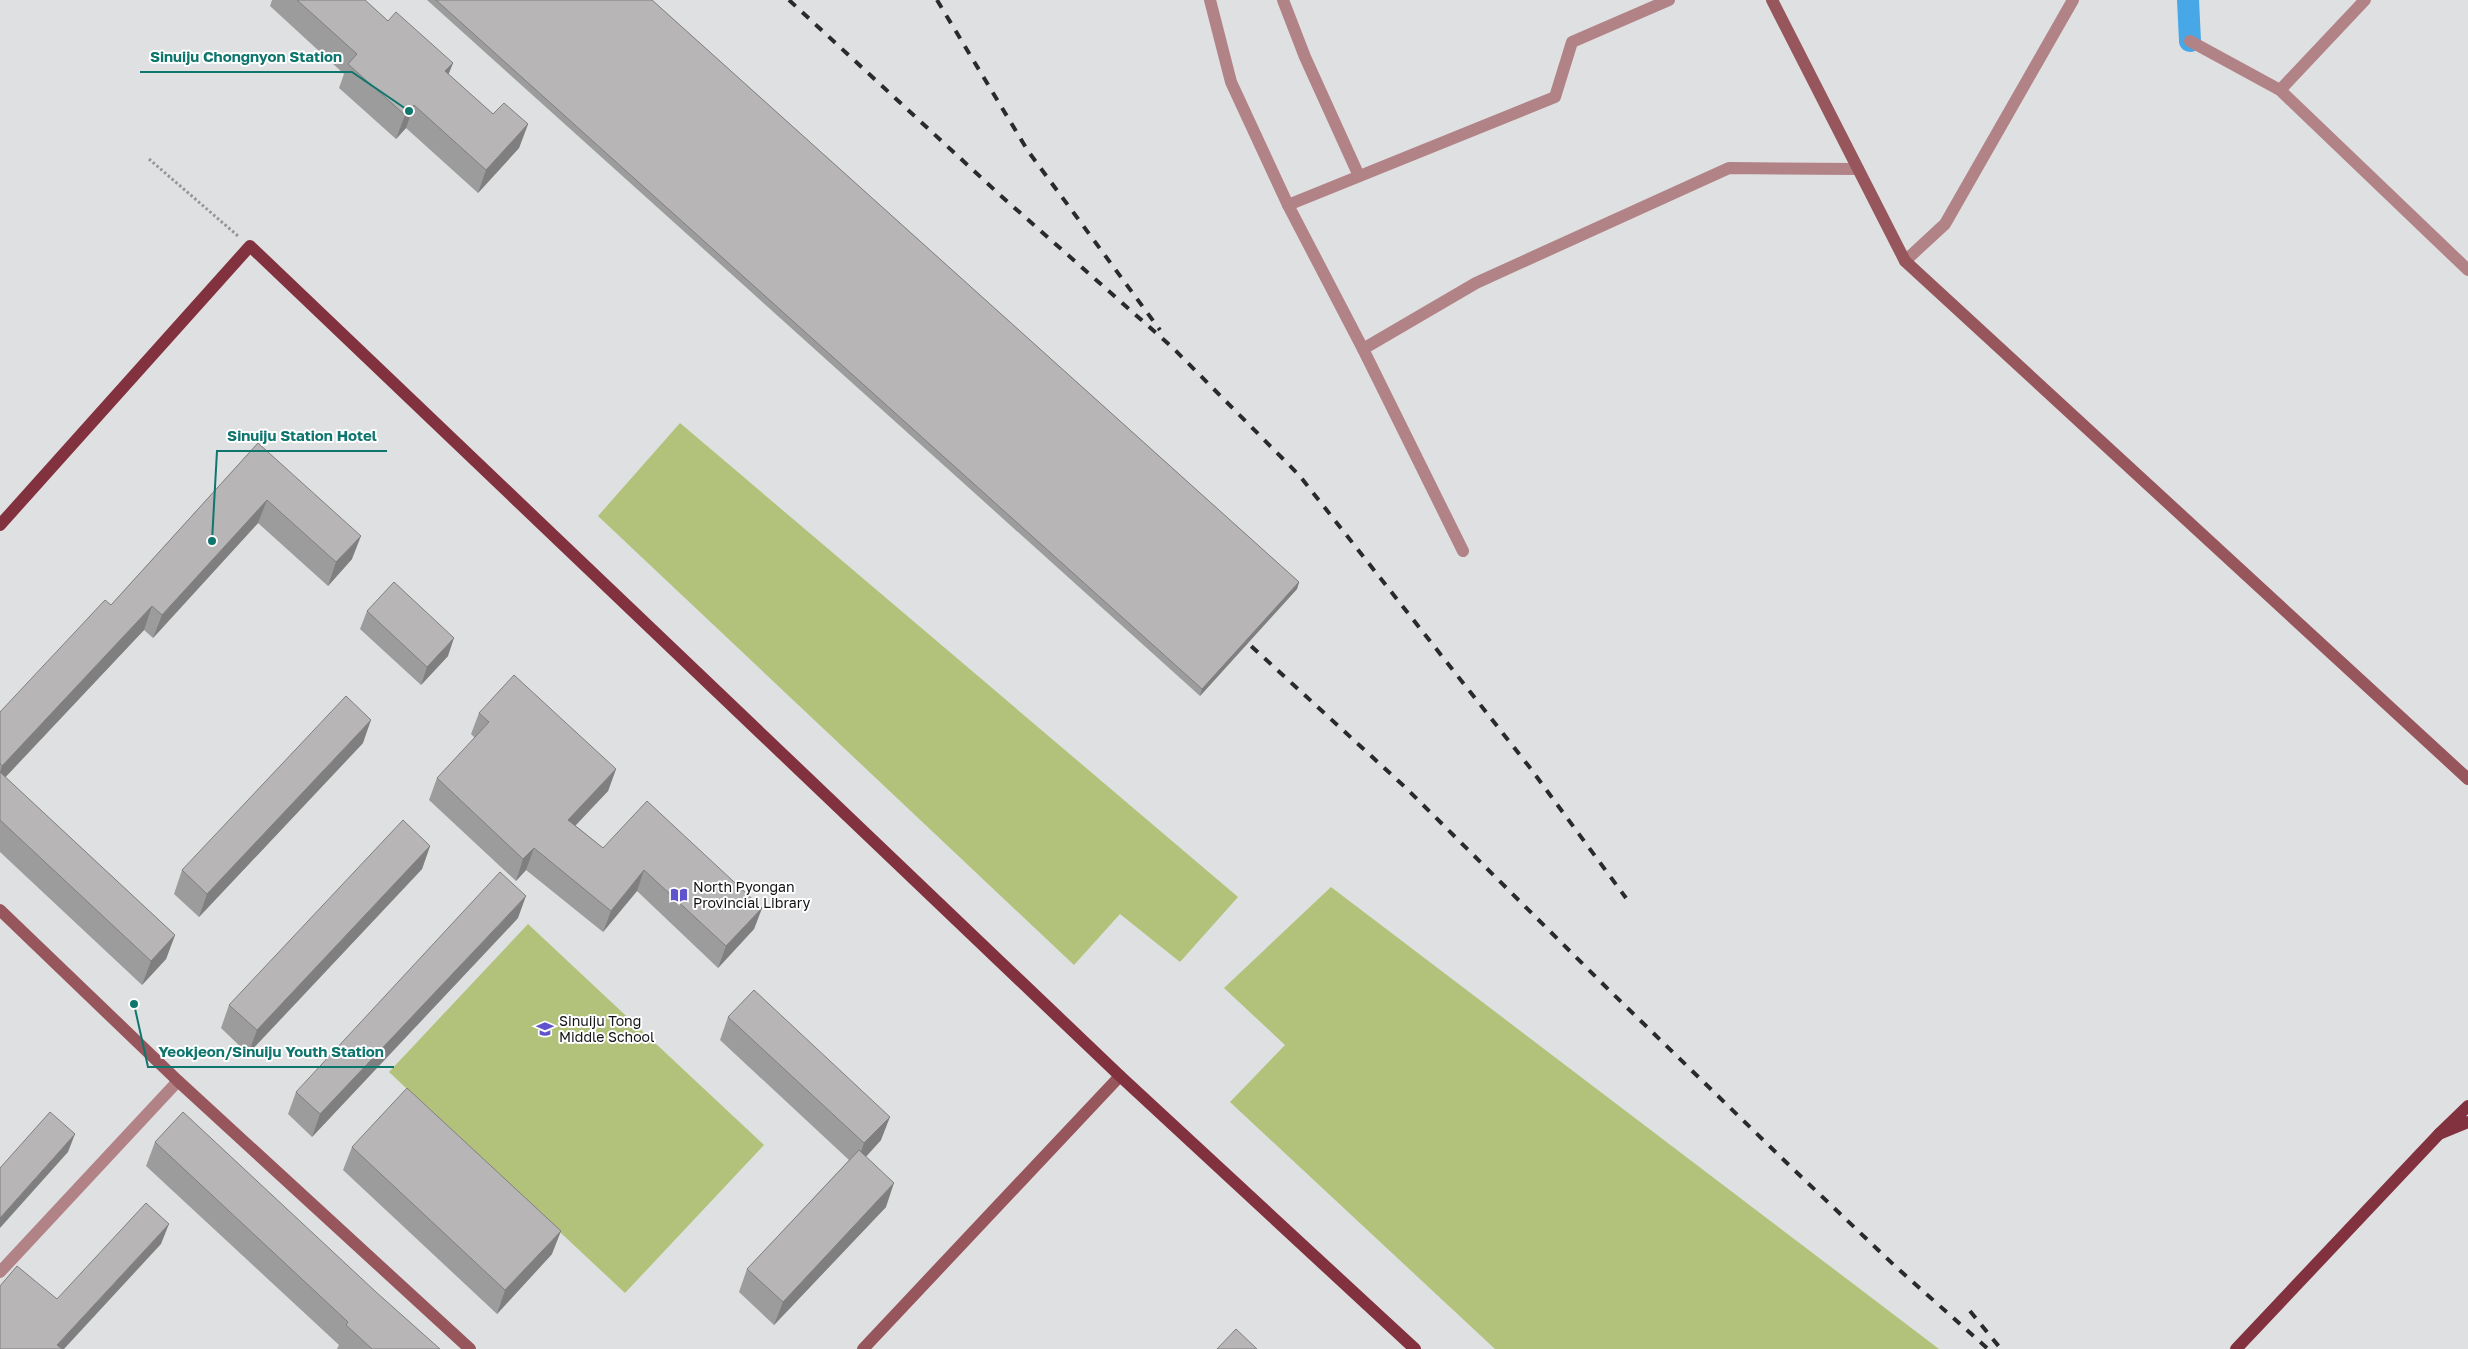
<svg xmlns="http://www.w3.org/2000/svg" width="2468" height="1349" viewBox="0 0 2468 1349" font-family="'Golos Text',sans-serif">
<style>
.green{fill:#b2c27a}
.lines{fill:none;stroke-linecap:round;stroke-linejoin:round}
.canal{stroke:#47a7e7;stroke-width:22}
.path{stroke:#949596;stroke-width:3;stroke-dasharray:2.5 2.5;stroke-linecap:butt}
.street{stroke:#b28386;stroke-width:12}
.secondary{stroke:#97555c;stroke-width:12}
.primary{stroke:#82323e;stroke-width:12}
.rail{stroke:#292a2b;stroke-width:4;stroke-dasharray:9 9;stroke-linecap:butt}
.wall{fill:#9d9c9d}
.shaded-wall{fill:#807f7f}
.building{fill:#b7b5b6;stroke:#807f7f}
.labels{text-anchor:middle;stroke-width:4;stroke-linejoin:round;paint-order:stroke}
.poi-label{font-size:14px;fill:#121213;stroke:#fff;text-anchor:start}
.leader{fill:none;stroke:#0f766e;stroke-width:2}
.callout-dot{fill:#0f766e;stroke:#fff;stroke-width:2}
.callout-label{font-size:15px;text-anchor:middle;font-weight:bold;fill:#0f766e;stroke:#fff;stroke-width:4;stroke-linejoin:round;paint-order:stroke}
</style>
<rect width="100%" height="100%" fill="#dfe0e1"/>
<!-- green -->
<g class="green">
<path d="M680,423L1238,897L1180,962L1120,914L1074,965L598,516Z"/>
<path d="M1331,887L1939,1349H1495L1230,1102L1285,1045L1224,988Z"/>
<path d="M528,924L764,1145L625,1293L389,1072Z"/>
</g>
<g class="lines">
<!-- canal -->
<path class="canal" d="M2188,0L2190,41"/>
<!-- path -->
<path class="path" d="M149,159L238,236"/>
<!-- street -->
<g class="street">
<path d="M1210,0L1231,82L1288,205L1363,349L1463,551"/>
<path d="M1283,0L1305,57L1359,176"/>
<path d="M2190,41L2280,90L2468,270"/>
<path d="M2280,90L2365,0"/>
<path d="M1288,205L1555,97L1572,42L1669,0"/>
<path d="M1905,261L1945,224L2073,0"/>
<path d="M1363,349L1476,283L1729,168L1858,169"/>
<path d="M0,1272L178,1081"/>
</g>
<!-- secondary -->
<g class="secondary">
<path d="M1772,0L1905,261L2468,779"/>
<path d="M0,910L178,1081L470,1349"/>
<path d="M863,1349L1120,1076"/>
</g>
<!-- primary -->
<g class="primary">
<path d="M0,525L250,246L1120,1076L1415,1349"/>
<path d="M2468,1106L2439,1134L2468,1122"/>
<path d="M2236,1349L2439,1134"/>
</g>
<!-- rail -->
<g class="rail">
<path d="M789,0L1000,195L1172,347L1299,475L1531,769L1626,898"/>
<path d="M937,0L1028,151L1160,330"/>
<path d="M1238,634L1405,787L1611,992L1791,1167L1895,1266L1988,1349"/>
<path d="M1970,1311L2001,1349"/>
</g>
</g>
<!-- wall -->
<g class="wall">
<path d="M272,0H365L388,21L453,63L448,74L493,114L528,124L519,148L478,193L406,128L396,139L339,88L344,74L270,6Z"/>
<path d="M427,0H652L1299,582L1297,589L1200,696Z"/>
<path d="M258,443L352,559L328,586L258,523L153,638L144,630L5,777L175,935L166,959L142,985L0,852V712L111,605Z"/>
<path d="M367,611L448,656L421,685L360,629Z"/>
<path d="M479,713L616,769L608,791L575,825L603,848L762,908L754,929L718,968L637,891L603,932L526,870L516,881L429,800L437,778L475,738L471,734Z"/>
<path d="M363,743L199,917L174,894L182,870Z"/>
<path d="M430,846L422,869L248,1054L221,1028L229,1005Z"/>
<path d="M518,918L312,1137L288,1114L296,1092Z"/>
<path d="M728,1017L881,1140L866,1157L886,1207L774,1325L739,1292L747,1269L849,1160L720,1040Z"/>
<path d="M155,1142L440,1349H337L339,1345L146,1166Z"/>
<path d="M352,1147L552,1254L497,1314L343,1170Z"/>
</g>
<!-- shaded-wall -->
<g class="shaded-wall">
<path d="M453,63L444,86L445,71Z"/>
<path d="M414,105L406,128L396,139L405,115Z"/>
<path d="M528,124L519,148L478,193L486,170Z"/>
<path d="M267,500L258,523L153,638L162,615Z"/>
<path d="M361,536L352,559L328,586L336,562Z"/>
<path d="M1299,582L1297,589L1200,696L1202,689Z"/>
<path d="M152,606L144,630L0,783V772L2,766Z"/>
<path d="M454,638L448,656L421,685L427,667Z"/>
<path d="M371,720L363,743L199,917L207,894Z"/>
<path d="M616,769L608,791L561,841L568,820Z"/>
<path d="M430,846L422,869L248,1054L257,1030Z"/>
<path d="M534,848L526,870L516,881L523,859Z"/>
<path d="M644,870L637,891L603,932L611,911Z"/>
<path d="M526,896L518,918L312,1137L320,1114Z"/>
<path d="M762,908L754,929L718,968L726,946Z"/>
<path d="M175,935L166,959L142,985L151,961Z"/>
<path d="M890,1117L881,1140L856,1167L864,1143Z"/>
<path d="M75,1134L68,1152L0,1228V1218Z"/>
<path d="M894,1183L886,1207L774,1325L783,1302Z"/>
<path d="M169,1224L161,1244L64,1349H55L57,1345Z"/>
<path d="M561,1231L552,1254L497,1314L505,1290Z"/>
</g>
<!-- building -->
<g class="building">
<path d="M297,0H365L388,21L396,12L453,63L445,71L493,114L504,103L528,124L486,170L414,105L405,115L348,64L357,54Z"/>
<path d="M436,0H652L1299,582L1202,689Z"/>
<path d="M258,443L361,536L336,562L267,500L162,615L152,606L2,766L0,763V712L105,600L111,605Z"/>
<path d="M394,582L454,638L427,667L367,611Z"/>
<path d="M514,675L616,769L568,820L603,848L647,801L762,908L726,946L644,870L611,911L534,848L523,859L437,778L489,722L479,713Z"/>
<path d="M346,696L371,720L207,894L182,870Z"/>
<path d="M0,772L175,935L151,961L0,820Z"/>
<path d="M403,820L430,846L257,1030L229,1005Z"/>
<path d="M500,872L526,896L320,1114L296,1092Z"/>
<path d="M754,990L890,1117L864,1143L728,1017Z"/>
<path d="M407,1088L561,1231L505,1290L352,1147Z"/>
<path d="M50,1112L75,1134L0,1218V1168Z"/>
<path d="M183,1112L376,1292L440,1349H372L346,1325L348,1322L155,1142Z"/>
<path d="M859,1150L894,1183L783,1302L747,1269Z"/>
<path d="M146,1203L169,1224L57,1345L62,1349H0V1286L17,1266L57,1299Z"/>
<path d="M1236,1329L1257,1349H1217Z"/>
</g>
<!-- icons -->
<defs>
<g id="library-bare" transform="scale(1.35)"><path d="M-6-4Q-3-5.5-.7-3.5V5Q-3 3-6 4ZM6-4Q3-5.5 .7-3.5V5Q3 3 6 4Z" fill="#5f54cd" stroke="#fff" stroke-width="2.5" paint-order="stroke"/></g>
<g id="school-bare" transform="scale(1.35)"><path d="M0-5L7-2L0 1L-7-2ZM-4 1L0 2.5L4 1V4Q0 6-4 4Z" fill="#5f54cd" stroke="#fff" stroke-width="2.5" paint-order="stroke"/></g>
</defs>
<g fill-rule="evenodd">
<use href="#library-bare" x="679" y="895"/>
<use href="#school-bare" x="545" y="1029"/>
</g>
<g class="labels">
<!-- poi labels -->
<g class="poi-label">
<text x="693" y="892">North Pyongan<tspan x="693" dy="16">Provincial Library</tspan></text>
<text x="559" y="1026">Sinuiju Tong<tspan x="559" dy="16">Middle School</tspan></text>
</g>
</g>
<!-- callouts -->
<path class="leader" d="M409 111L352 72H140M212 541L217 451H387M134 1004L148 1067H394"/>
<g class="callout-dot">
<circle cx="409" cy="111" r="5"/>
<circle cx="212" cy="541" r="5"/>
<circle cx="134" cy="1004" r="5"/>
</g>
<g class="callout-label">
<text x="246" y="62">Sinuiju Chongnyon Station</text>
<text x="302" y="441">Sinuiju Station Hotel</text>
<text x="271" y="1057">Yeokjeon/Sinuiju Youth Station</text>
</g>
</svg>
